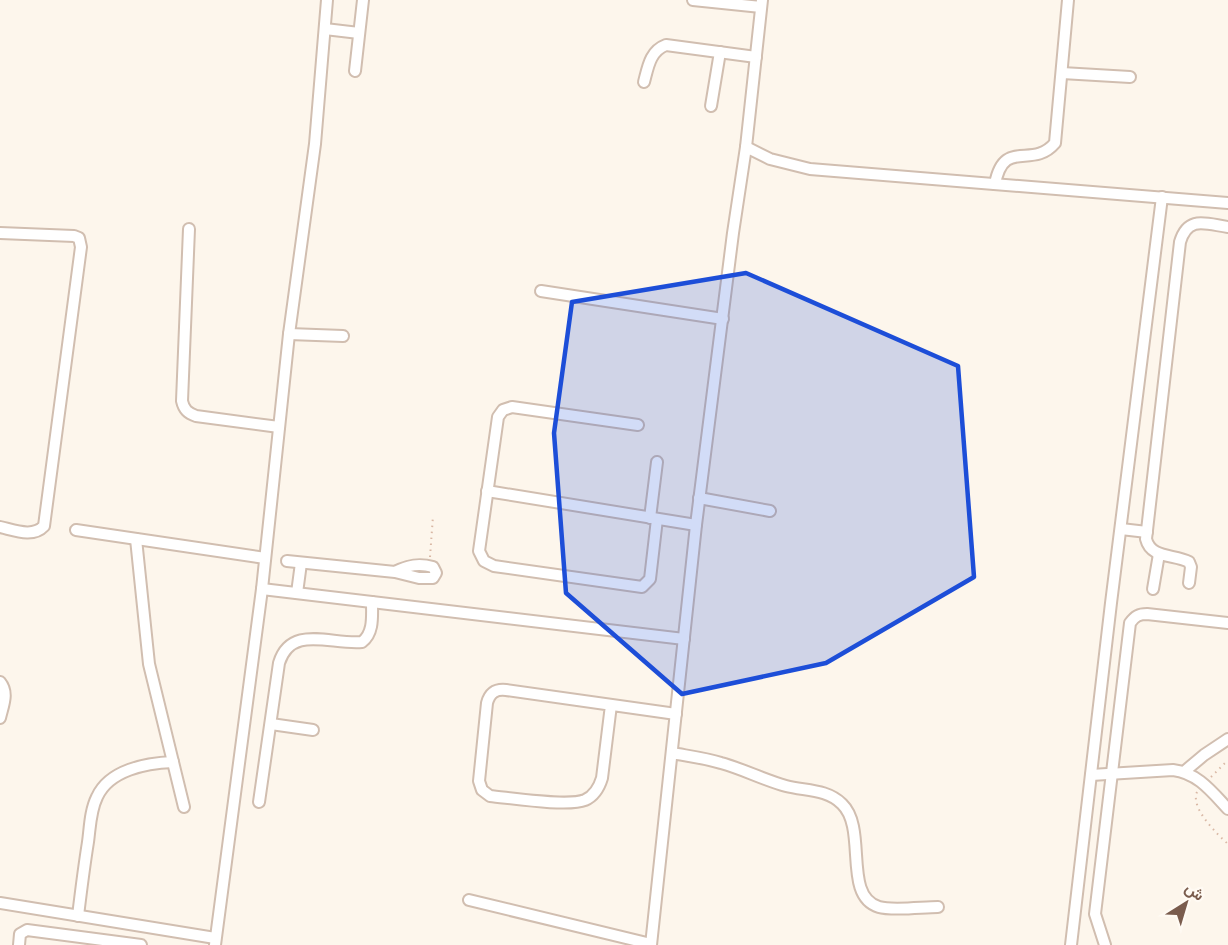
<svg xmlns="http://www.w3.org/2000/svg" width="1228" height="945" viewBox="0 0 1228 945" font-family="'Roboto Condensed',Vazirmatn,sans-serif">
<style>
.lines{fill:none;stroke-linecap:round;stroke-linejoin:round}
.minor-casing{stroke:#d1beb0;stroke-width:14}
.path{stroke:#d9b8a5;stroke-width:2;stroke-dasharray:1.5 4.5;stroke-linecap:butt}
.minor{stroke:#fff;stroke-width:10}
.marked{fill:#1d4ed8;fill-opacity:0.2;stroke:#1d4ed8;stroke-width:4.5;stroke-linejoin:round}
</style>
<rect width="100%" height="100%" fill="#fdf6ec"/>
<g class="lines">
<!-- minor casing -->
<g class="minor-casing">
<g id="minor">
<path d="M693,0L761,7"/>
<path d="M325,29L359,33"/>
<path d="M355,71L363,0"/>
<path d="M1062,73L1130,77"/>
<path d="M644,82C648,67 650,51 666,45L756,57"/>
<path d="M711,106L720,52"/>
<path d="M746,147L770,159L810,169L1228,203"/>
<path d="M995,184C1004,137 1032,170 1055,143L1068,0"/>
<path d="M189,229L182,401C184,410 188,413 196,416L279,427"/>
<path d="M0,233L74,236L79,238L81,247L44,526C33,538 14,530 0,527"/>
<path d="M541,291L723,319"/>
<path d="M289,334L343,336"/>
<path d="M638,425L512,407L503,410L498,417L479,551L484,561L494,566L642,587L650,579L657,519"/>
<path d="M487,491L696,525"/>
<path d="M699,498L770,511"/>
<path d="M650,518L657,462"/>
<path d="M1121,529L1147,532"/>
<path d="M76,530L265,558"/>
<path d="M136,539L149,664L184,807"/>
<path d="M287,561L395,572L419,578H433L436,573L433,567C419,563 408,565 395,572"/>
<path d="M1189,583L1191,567L1189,562C1174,554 1151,559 1146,539L1180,242C1188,215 1206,224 1228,227"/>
<path d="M262,589L684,639"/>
<path d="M1153,589L1159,554"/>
<path d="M297,593L301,563"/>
<path d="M0,682C9,693 3,705 0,718"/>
<path d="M611,705L602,778C599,788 594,796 585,800C568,807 511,798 490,796L482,790L479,781L487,703C490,692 496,689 506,690L676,714"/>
<path d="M271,724L313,730"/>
<path d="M672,753C688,756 705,758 721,763C743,769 764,780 786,786C806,791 827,789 842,804C868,829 842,896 879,907C892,911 923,907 938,907"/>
<path d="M1185,771L1204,755L1228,739"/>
<path d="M1091,775L1173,770C1198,773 1212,792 1228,809"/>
<path d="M259,802L279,663C291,624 331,645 362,642C374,633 372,616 372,602"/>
<path d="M469,900L651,944"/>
<path d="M0,903L215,938"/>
<path d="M78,916C81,891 84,867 88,842C90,828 90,811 97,797C109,770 146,763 173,762"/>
<path d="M19,945L20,934L27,930L141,945"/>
<path d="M215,945L262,589L289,334L315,144L327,0"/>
<path d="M651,945L696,525L733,233L746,147L762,0"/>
<path d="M1071,945L1111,603L1162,197"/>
<path d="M1105,945L1095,914L1130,623C1135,616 1139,614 1147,614L1228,623"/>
</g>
</g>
<!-- path -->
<g class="path">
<path d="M430,557L433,516"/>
<path d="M1211,777L1228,760"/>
<path d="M1197,792C1190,808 1217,834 1228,844"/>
</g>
<!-- minor -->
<use href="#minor" class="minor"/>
</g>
<!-- marked area -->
<path class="marked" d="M746,273L958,366L974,577L826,663L682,694L566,593L554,433L572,302Z"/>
<!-- north arrow -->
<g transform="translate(1186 903) rotate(37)" stroke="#fffaf3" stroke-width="4.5" paint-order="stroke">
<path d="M0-4.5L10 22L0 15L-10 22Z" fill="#7a5c4d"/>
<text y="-9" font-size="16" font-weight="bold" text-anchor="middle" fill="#7a5c4d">ش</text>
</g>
</svg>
